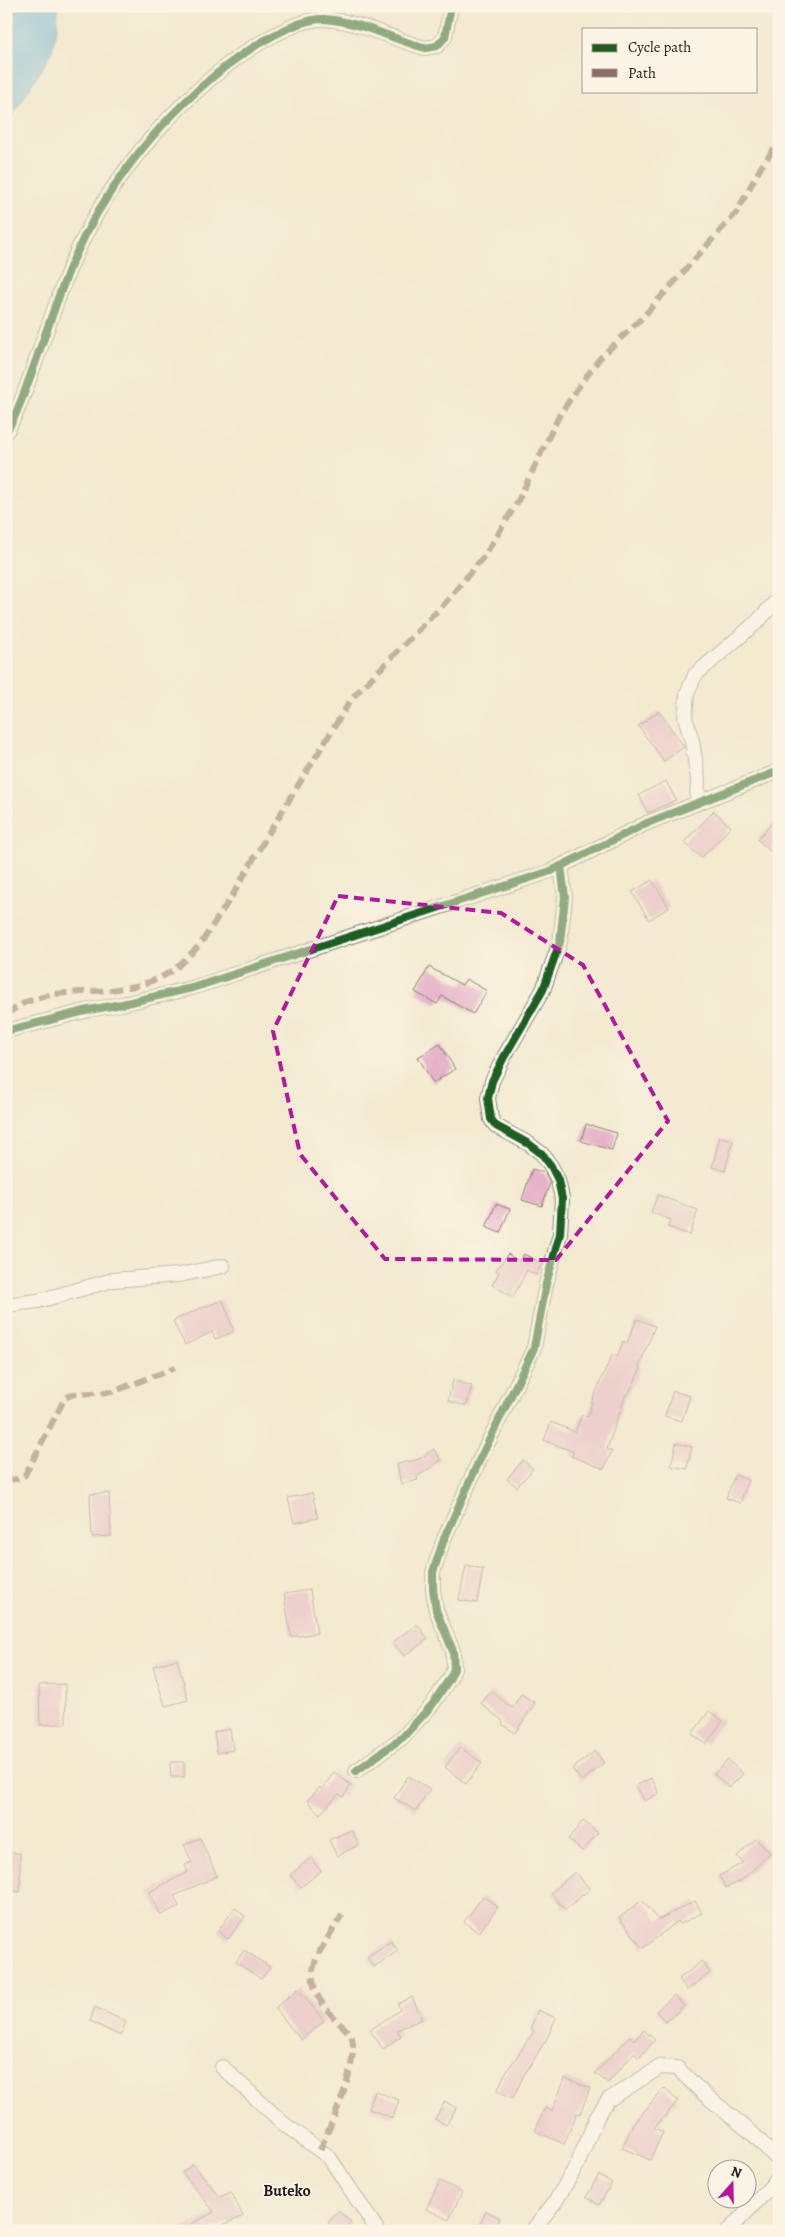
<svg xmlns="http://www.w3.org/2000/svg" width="785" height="2237" viewBox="0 0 785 2237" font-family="Alegreya,serif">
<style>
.water{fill:#64b0dd;stroke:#40667c}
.building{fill:#e6b2ca}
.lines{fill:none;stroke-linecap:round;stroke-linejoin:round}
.minor-casing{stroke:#888376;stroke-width:16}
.minor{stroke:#fff;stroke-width:14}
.quiet{stroke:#8d6e63;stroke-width:6;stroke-dasharray:12 6;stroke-linecap:butt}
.cycleway-casing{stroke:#fcf5e5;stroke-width:11}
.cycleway{stroke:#1b5e20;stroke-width:8}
.marked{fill:none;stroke:#b5179e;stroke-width:4;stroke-dasharray:10 6;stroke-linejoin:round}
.labels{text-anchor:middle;stroke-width:4;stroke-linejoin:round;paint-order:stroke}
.neighbourhood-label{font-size:16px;font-weight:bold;fill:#1c1c1c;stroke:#fcf5e5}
</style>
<rect width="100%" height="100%" fill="#fcf5e5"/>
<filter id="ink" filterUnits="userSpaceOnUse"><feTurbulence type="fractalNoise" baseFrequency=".02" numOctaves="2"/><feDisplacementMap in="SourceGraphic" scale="10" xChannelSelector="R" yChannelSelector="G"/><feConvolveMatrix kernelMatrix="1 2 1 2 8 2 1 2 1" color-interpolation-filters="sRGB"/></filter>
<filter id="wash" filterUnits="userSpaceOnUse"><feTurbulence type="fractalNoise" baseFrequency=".0096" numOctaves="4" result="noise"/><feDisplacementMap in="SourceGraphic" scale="20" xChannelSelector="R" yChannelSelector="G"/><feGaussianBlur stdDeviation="1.12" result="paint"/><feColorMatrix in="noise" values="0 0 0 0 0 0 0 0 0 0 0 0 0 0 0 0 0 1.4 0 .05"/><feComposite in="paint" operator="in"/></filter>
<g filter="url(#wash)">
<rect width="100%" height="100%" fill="#f3ead0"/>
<!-- water -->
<path class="water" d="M6,6H57L58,8L57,28L51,54L6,126Z"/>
<g id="blocks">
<!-- building -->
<g class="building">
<path d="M659,711L684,747L664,761L638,726Z"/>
<path d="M666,781L676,800L648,813L639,795Z"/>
<path d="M714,811L731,827L701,858L684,842Z"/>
<path d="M779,816V842L770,851L757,839Z"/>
<path d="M652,880L669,907L649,920L632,892Z"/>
<path d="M429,967L462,985L466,979L487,991L473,1014L442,996L437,1004L415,992Z"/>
<path d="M440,1044L455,1069L433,1083L418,1057Z"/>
<path d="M586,1124L617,1133L612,1150L581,1141Z"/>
<path d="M720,1137L733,1140L725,1171L712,1167Z"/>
<path d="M532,1169L545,1173L550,1183L542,1206L522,1200Z"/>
<path d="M658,1195L698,1210L690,1235L668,1227L671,1220L651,1212Z"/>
<path d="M496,1204L510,1209L500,1233L486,1227Z"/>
<path d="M508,1254L519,1262L524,1254L542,1264L536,1275L527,1270L513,1297L492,1285L499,1273L496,1270Z"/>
<path d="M223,1300L234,1332L215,1339L212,1332L185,1345L173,1321L201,1308Z"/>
<path d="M637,1319L655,1326L639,1367L641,1368L628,1395L626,1394L607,1449L612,1451L604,1469L571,1456L574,1452L544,1440L551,1422L575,1432L582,1415L588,1417L593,1398L612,1355L617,1357L623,1341L627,1343Z"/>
<path d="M453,1380L472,1386L466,1406L448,1401Z"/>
<path d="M673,1391L690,1396L682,1421L665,1416Z"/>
<path d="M676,1443L692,1447L687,1469L671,1466Z"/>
<path d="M434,1449L441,1460L417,1477L418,1480L401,1484L397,1464L419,1459Z"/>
<path d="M523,1460L533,1469L517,1487L507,1479Z"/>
<path d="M735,1475L748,1480L740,1503L726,1498Z"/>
<path d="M109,1493L111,1536L92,1537L90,1494Z"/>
<path d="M312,1493L318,1518L294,1523L288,1498Z"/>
<path d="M466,1565L483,1569L477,1603L459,1600Z"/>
<path d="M310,1590L317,1633L291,1637L284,1594Z"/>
<path d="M417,1624L428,1639L404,1656L393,1642Z"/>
<path d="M177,1659L188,1700L165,1706L153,1666Z"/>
<path d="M65,1684L66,1724L40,1725L39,1685Z"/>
<path d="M491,1691L512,1708L521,1694L535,1703L515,1733L502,1724L503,1721L481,1704Z"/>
<path d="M709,1711L723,1721L706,1744L692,1734Z"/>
<path d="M230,1729L233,1750L217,1753L214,1732Z"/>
<path d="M460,1747L482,1763L466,1784L445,1767Z"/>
<path d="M595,1751L604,1763L582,1781L572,1769Z"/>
<path d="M728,1760L743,1774L729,1788L714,1774Z"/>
<path d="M170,1762H184V1777H171Z"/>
<path d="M334,1772L351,1785L343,1797L339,1794L320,1814L307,1801L320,1787L322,1789Z"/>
<path d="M408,1776L430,1789L416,1811L394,1798Z"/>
<path d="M651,1778L659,1793L645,1801L636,1786Z"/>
<path d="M583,1821L598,1833L582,1851L568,1839Z"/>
<path d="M351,1830L359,1845L337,1856L329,1840Z"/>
<path d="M200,1838L217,1876L174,1896L179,1906L161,1915L149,1892L188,1872L185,1865L192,1862L184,1845Z"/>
<path d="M756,1839L770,1853L742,1880L726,1888L719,1876L743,1863L737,1856Z"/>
<path d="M6,1853H20V1892L6,1891Z"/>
<path d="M310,1858L321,1871L301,1887L290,1875Z"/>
<path d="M575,1872L590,1889L565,1910L551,1893Z"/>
<path d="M483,1896L498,1907L479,1933L464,1922Z"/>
<path d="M642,1900L658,1920L695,1901L702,1913L680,1924L678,1921L643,1948L619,1918Z"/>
<path d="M235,1908L245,1916L228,1939L218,1931Z"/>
<path d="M391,1941L398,1951L374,1967L367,1957Z"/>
<path d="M244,1950L270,1967L261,1979L236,1962Z"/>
<path d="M702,1961L710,1973L687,1990L679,1979Z"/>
<path d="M298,1989L324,2021L301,2040L275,2008Z"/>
<path d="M674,1995L684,2006L666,2022L656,2011Z"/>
<path d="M412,1997L422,2019L397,2030L401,2036L383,2049L370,2030L400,2010L398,2004Z"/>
<path d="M95,2007L126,2022L120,2036L90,2021Z"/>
<path d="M538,2010L556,2018L546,2040L524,2075L513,2098L497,2091L505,2074L534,2031L530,2029Z"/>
<path d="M644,2030L655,2040L639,2058L634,2053L608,2083L595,2073L630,2036L634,2040Z"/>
<path d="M565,2078L590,2088L580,2114L577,2113L564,2144L535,2131L545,2108L552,2111Z"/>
<path d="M664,2088L678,2101L654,2128L663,2132L650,2160L622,2148L633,2124Z"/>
<path d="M375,2091L399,2100L393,2118L369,2109Z"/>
<path d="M445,2101L456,2108L446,2125L435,2119Z"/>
<path d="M193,2164L220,2197L231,2192L243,2216L210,2231H178L214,2212L182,2172Z"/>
<path d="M599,2175L612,2183L599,2205L586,2197Z"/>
<path d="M440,2181L462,2192L449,2220L426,2209Z"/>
<path d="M338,2211L351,2222L344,2231H338L328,2223Z"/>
<path d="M486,2211L500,2218L495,2231H477Z"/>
</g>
</g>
</g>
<g filter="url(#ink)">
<use href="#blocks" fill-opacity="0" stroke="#888376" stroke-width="1"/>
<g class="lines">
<!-- minor casing -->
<g class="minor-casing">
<g id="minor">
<path d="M6,432C17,415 23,396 30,377C41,347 51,317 62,288C94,199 154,124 226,66C248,49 296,18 324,19C359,21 392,39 425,48L437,46L445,37L451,6"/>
<path d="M697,803L698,779L692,741L685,717L687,694L695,675L758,621L779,598"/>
<path d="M6,1031L89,1010L122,1004L192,988L551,871L647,823L779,771"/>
<path d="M6,1305L38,1301L113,1280L179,1275L223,1266"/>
<path d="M356,1771L403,1737L432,1705L450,1678L454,1669L453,1651L436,1610L433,1589V1572L444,1539L479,1461L534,1348L546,1284L560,1234L562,1199L558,1180L551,1166L542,1154L529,1144L496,1126L491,1119L488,1098L492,1081L504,1057L543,990L560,942L565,897L561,866"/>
<path d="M222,2067L284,2124L329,2157L378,2231"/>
<path d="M532,2231L555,2202L577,2165L597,2117L608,2100L660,2067L677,2068L704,2094L754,2135L779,2161"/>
<path d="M728,2231L779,2178"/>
</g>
</g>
<!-- minor -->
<use href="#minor" class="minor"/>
<!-- quiet -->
<g class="quiet">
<path d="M6,1014L26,1002L53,994L111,990L141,985L160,978L175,969L199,946L232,896L267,836L352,698L445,603L485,555L517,503L559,416L577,389L600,358L643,317L736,213L761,167L779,142"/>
<path d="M6,1480L17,1479L25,1475L65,1398L73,1394L112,1392L175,1368"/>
<path d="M320,2150C333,2119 354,2077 353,2043C353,2034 344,2028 338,2022C294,1977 315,1960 342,1915"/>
</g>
<!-- cycleway casing -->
<g class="cycleway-casing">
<g id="cycleway">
<path d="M6,432C17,415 23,396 30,377C41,347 51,317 62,288C94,199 154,124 226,66C248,49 296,18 324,19C359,21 392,39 425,48L437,46L445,37L451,6"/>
<path d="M6,1031L89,1010L122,1004L192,988L551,871L647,823L779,771"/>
<path d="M356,1771L403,1737L432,1705L450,1678L454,1669L453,1651L436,1610L433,1589V1572L444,1539L479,1461L534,1348L546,1284L560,1234L562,1199L558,1180L551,1166L542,1154L529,1144L496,1126L491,1119L488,1098L492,1081L504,1057L543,990L560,942L565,897L561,866"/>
</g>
</g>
<!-- cycleway -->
<use href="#cycleway" class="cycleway"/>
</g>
</g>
<!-- marked area -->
<path d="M0 0H785V2237H0ZM338,896L501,913L583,965L668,1121L556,1260L385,1259L300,1154L273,1031Z" fill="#f3ead0" fill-opacity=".55" fill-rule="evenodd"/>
<path class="marked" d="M338,896L501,913L583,965L668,1121L556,1260L385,1259L300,1154L273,1031Z"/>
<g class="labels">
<!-- neighbourhood labels -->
<g class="neighbourhood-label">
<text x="287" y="2196">Buteko</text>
</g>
</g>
<!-- margin -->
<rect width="785" height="2237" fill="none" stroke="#fcf5e5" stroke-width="25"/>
<!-- legend -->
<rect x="582" y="28" width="175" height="65" fill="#fcf5e5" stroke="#a29e95"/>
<rect x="592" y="44" width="25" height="8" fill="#1b5e20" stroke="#a29e95"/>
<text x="628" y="52" font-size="15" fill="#1c1c1c">Cycle path</text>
<rect x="592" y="69" width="25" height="8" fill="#8d6e63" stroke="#a29e95"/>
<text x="628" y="78" font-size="15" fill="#1c1c1c">Path</text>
<!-- north arrow -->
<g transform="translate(732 2184) rotate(20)"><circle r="24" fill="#fcf5e5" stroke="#a29e95"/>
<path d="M0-4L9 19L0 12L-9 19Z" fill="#b5179e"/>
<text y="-8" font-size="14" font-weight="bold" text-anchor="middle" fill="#1c1c1c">N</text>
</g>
</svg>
